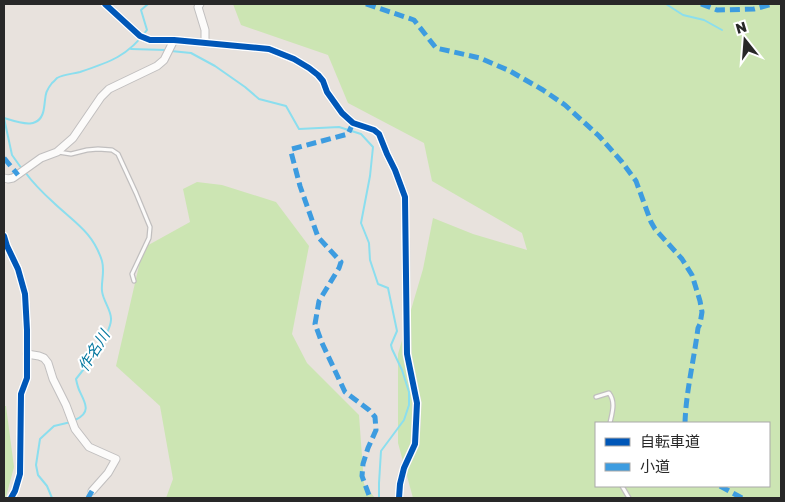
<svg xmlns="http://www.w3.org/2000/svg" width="785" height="502" viewBox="0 0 785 502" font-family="'Golos Text','Noto Sans JP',sans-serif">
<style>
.green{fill:#cce5b3;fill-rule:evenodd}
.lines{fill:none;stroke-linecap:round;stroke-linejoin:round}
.stream{stroke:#8bdeee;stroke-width:2}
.service-casing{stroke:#c1bfbf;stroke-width:5.5}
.minor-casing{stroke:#c1bfbf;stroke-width:9}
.service{stroke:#fcfbfa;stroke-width:3}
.minor{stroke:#fcfbfa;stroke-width:7}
.quiet{stroke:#3d9ce0;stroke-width:5;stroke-dasharray:10 5;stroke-linecap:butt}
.cycleway-casing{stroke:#fff;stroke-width:9}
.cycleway{stroke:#0057b8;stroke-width:6}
.labels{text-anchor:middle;stroke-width:4;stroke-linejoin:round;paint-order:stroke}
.water-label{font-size:15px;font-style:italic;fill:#0578a0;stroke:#fff}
</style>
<rect width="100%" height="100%" fill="#e8e2dd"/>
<!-- green -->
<g class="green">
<path d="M233,4H781V498H413L398,443V354L423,269L433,218L473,234L527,250L522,233L432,181L424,143L348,103L328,55L241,25ZM596,423H769V486H596Z"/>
<path d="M197,182L222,185L276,202L309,246L292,334L307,363L359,415L364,484L375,498H166L173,479L160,406L116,366L143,248L190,222L183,189Z"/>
<path d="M4,406H6L14,467L6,497H4Z"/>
</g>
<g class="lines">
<!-- stream -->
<g class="stream">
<path d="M666,4L683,15L704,20L722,30"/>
<path d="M131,49L166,50"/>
<path d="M171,51L191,53L215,66L245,87L259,99L286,106L299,129L339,127L361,134L373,147L370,176L361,223L369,243L370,260L378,284L388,288L397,331L391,345L392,349L402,370L409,392V405L404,420L381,451L379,483V498"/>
<path d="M4,118L12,155L22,169"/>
<path d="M4,118C20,123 41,131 44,108C46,96 44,93 52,83C54,82 56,79 57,78C64,74 73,74 80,72C110,62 128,56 147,30L141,10L148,4"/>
<path d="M25,172C33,183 44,194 54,203C74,222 93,232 102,261C105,272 101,281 102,291C103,301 112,311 111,320C110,335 86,367 76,379C77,384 78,388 80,392C86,404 91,413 75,420"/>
<path d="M52,498L47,486L38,475L36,465L40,439L54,426L71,422"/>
</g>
<!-- service casing -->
<g class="service-casing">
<g id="service">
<path d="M58,152L71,154L87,150L98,149L112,150L118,154L136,193L150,227L149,238L132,274L134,281"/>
<path d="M596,397L609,393C616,402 612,413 610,423"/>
<path d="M622,486L629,498"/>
</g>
</g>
<!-- minor casing -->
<g class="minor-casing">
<g id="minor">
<path d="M105,4L140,36L150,40H174L269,49L294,59L309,68L318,75L323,81L327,92L342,113L353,123L374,130L379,134L387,154L395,170L405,197L407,354L417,403L415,444L404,468L400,484L399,498"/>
<path d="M200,4L198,7L205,30V43"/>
<path d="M4,178L8,179L13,178L41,158L57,152L73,138L101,97L109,89L157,66L164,60L174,40"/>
<path d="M4,236L7,246L18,269L25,294L27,330V378L21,394L20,474L15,491L11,498"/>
<path d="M27,354L39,356L44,358L48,363L53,379L66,405L75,429L89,447L116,459L108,473L92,491"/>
</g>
</g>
<!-- service -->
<use href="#service" class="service"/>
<!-- minor -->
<use href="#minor" class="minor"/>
<!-- quiet -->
<g class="quiet">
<path d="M366,4L414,20L436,48L480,58L510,71L543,90L565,105L599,136L622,162L636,181L651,222L655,229L682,259L692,275L700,301L702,312L700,324L698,328C694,360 686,391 685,423"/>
<path d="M701,4L717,10L754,9L773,4"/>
<path d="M353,123L348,134L292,149L291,152L300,186L318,237L341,262L339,268L319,301L315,324L322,343L345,392L369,410L375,417L376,430L368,448L363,464L362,476L370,498"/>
<path d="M4,158L18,175"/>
<path d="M720,486L742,498"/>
<path d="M88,498L92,491"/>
</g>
<!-- cycleway casing -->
<g class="cycleway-casing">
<g id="cycleway">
<path d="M105,4L140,36L150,40H174L269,49L294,59L309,68L318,75L323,81L327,92L342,113L353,123L374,130L379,134L387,154L395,170L405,197L407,354L417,403L415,444L404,468L400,484L399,498"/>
<path d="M4,236L7,246L18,269L25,294L27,330V378L21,394L20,474L15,491L11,498"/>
</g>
</g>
<!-- cycleway -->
<use href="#cycleway" class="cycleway"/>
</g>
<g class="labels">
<!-- water labels -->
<g class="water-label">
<text transform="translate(94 351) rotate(-58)" y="5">作名川</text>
</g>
</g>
<!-- border -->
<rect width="785" height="502" fill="none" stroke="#282828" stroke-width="10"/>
<!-- legend -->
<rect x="595" y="422" width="175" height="65" fill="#ffffff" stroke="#a9a9a9"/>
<rect x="605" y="438" width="25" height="8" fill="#0057b8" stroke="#a9a9a9"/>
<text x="640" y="447" font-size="15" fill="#282828">自転車道</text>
<rect x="605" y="463" width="25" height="8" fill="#3d9ce0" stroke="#a9a9a9"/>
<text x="640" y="472" font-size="15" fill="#282828">小道</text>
<!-- north arrow -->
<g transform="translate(745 40) rotate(343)" stroke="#ffffff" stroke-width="4" paint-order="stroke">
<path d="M0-4L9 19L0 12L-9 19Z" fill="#282828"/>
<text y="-8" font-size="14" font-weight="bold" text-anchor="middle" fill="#282828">N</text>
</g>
</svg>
